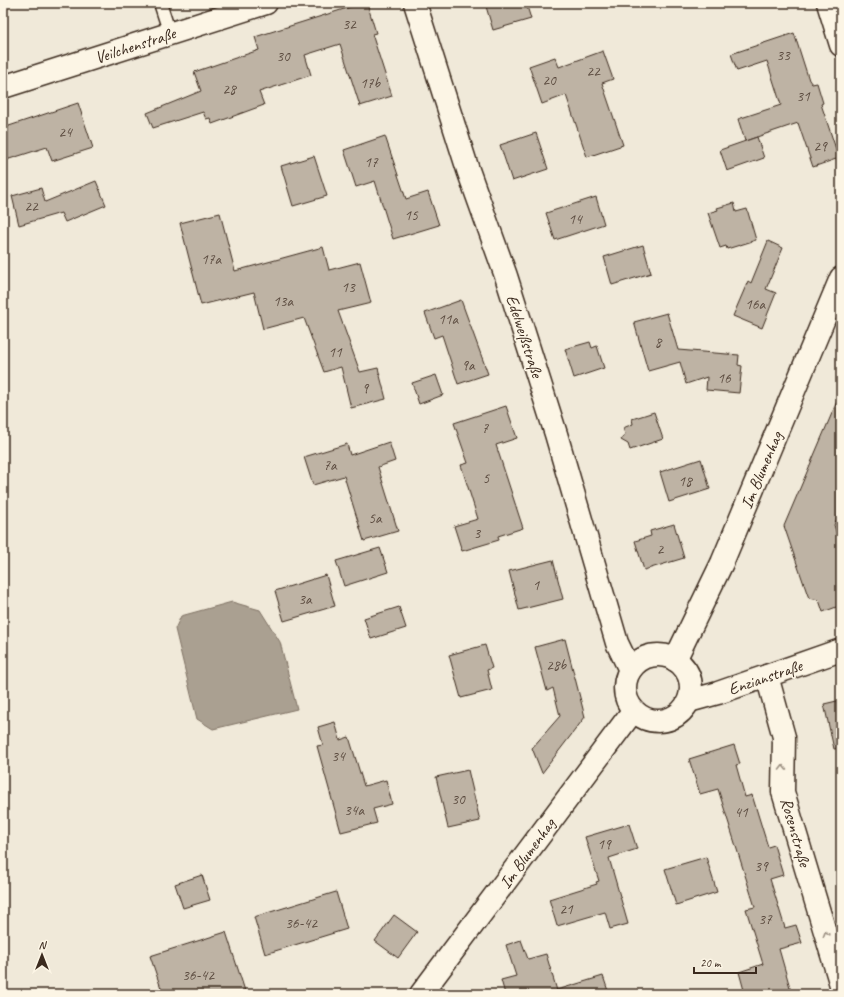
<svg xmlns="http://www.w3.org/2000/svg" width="844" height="997" viewBox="0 0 844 997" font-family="Caveat,sans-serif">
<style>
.water{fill:#aaa091;stroke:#7e7163}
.building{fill:#beb3a4;stroke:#3b2a1e}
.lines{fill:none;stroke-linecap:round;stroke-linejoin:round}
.service-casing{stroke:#3b2a1e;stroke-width:15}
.minor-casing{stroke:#3b2a1e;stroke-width:25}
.service{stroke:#fcf5e5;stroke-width:12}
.minor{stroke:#fcf5e5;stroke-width:22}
.oneway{stroke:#9c9082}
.labels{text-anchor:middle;stroke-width:3.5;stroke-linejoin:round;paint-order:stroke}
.number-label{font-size:15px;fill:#5c4c40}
.street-label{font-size:17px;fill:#3b2a1e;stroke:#fcf5e5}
</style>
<rect width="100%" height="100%" fill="#f0e9d9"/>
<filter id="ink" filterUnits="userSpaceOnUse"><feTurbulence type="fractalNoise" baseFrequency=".025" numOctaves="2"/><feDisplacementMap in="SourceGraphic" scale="8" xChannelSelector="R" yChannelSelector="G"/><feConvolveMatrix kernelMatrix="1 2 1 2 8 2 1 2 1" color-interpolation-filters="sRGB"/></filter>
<g filter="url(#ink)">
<!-- water -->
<path class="water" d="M232,602L260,610L280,642L297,709L213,729L197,719L175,629L181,616Z"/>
<!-- building -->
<g class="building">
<path d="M363,3H367L376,33L372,34L392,96L360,106L340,44L305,55L311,75L259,92L264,105L212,124L210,118L206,119L203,112L153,128L147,113L201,91L194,72L259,50L255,37Z"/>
<path d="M485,3H526L531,19L493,30Z"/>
<path d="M794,33L809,80L812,84L817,83L823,103L821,104L839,158L813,167L798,123L745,141L738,119L781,105L767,61L737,71L731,54Z"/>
<path d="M603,51L613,79L602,83L623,145L587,157L566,95L542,104L529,66L555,57L559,67Z"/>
<path d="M78,103L93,148L52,161L47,147L3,161V128Z"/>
<path d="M536,133L548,169L512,181L500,145Z"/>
<path d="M385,136L406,199L428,192L439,225L393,239L375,181L356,187L344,150Z"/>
<path d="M757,137L764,158L727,171L720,150Z"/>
<path d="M314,156L327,196L293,206L281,166Z"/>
<path d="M96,181L106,205L65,222L61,213L19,225L12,196L41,188L45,202Z"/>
<path d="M596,197L604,224L555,240L546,213Z"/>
<path d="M734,203L736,212L747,209L756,240L727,249L726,246L720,248L708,213L718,210L717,208Z"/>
<path d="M220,213L235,271L323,247L329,270L360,262L371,303L338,311L360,372L378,368L386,399L351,408L341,367L324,372L304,318L263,329L254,292L201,305L180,223Z"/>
<path d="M768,241L783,248L766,289L776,293L762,328L733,316L748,281L751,283Z"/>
<path d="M643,245L651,273L612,285L604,257Z"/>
<path d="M461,300L488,374L458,384L442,335L434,338L425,313Z"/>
<path d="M667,313L678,350L739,355L738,365L742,366L739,393L706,390L707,377L686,384L680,362L648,371L634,322Z"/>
<path d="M590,342L592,348L597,346L604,368L574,378L565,349Z"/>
<path d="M436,375L443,395L419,404L412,383Z"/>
<path d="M841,392V509L834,525L841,546V594L839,606L823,612L819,600L809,598L807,593L784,526Z"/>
<path d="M506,406L517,438L496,445L523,528L498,536L499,540L462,551L454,526L478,519L461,465L468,463L454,423Z"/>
<path d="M654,412L663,439L630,450L628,444L621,440L625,434L623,428L633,424L632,419Z"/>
<path d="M389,442L395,461L378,467L398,531L364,541L344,476L313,485L304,457L347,444L350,455Z"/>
<path d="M701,459L710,489L669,502L660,472Z"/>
<path d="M674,524L684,558L644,570L635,541L651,536L650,531Z"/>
<path d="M380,548L388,572L344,586L336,561Z"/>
<path d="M553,560L563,599L519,610L509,571Z"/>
<path d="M326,575L335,606L284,621L275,591Z"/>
<path d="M399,607L406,628L371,639L364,618Z"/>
<path d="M565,639L585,717L542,773L532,748L560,716L553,688L547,691L535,647Z"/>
<path d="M485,645L492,668L487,670L492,690L461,698L449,655Z"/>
<path d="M841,700V748L834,749L824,704Z"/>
<path d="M335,722L340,740L349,737L364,786L386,780L392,804L373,809L377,823L341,832L317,746L323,745L318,727Z"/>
<path d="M734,745L740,764L736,765L745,797L752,795L768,847L774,845L783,875L770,879L785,928L796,925L802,943L779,949L791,991L780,994H745L739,972L763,964L746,909L755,907L718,789L700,794L689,759Z"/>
<path d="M468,770L480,821L448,828L436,777Z"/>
<path d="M629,824L637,849L609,858L628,924L610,929L605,912L557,926L549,899L597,884L596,882L599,881L585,837Z"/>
<path d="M706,857L717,892L676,905L665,869Z"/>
<path d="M202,875L210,900L183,908L175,884Z"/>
<path d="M336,892L347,929L265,954L254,917Z"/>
<path d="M394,915L417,932L398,958L375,941Z"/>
<path d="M226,932L246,994H163L150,956Z"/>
<path d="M521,940L528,959L546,954L558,994H505L501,980L516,976L506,945Z"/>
<path d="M603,976L609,994H558L557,990Z"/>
</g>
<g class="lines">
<!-- service casing -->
<g class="service-casing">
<path id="service" d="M160,3L170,34"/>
</g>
<!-- minor casing -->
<g class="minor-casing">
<g id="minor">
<path d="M415,3L468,170L506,276L556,434L617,643L630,670"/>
<path d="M828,3L841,45"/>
<path d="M3,87L266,3"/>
<circle cx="658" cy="688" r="33"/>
<path d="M675,660L722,563L841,278"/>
<path d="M767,676L784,737L783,792L841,985"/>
<path d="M689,701L718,693L841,650"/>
<path d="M421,994L633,711"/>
</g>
</g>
<!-- service -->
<use href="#service" class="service"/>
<!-- minor -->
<use href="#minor" class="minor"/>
</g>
<!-- one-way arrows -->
<defs><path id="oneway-chevron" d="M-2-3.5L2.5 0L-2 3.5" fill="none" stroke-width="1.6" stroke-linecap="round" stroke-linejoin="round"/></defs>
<g class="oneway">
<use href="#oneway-chevron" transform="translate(783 768) rotate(-90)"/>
<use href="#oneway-chevron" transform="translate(826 934) rotate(-107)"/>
</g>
</g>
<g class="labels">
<!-- number labels -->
<g class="number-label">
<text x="349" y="29">32</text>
<text x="783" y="60">33</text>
<text x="283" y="61">30</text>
<text x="593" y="76">22</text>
<text x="549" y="85">20</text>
<text x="370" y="88">17b</text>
<text x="229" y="94">28</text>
<text x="803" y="101">31</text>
<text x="65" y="137">24</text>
<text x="820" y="151">29</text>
<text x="371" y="167">17</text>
<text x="31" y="211">22</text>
<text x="411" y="220">15</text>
<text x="575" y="224">14</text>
<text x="211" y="264">17a</text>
<text x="348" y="292">13</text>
<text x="283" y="306">13a</text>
<text x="755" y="309">16a</text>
<text x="448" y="324">11a</text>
<text x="658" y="347">8</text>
<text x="335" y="357">11</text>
<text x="468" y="370">9a</text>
<text x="724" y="383">16</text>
<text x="365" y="393">9</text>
<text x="485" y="433">7</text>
<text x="330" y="470">7a</text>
<text x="486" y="483">5</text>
<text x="685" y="486">18</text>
<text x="375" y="523">5a</text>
<text x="477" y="538">3</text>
<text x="660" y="554">2</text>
<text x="536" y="590">1</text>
<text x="305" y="604">3a</text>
<text x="556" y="670">28b</text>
<text x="338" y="761">34</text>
<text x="458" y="804">30</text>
<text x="354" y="815">34a</text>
<text x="741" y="817">41</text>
<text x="604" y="849">19</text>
<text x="761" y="871">39</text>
<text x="566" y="914">21</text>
<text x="765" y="924">37</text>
<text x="301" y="928">36-42</text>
<text x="198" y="980">36-42</text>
</g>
<!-- street labels -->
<g class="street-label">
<text transform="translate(135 45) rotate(-18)" y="6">Veilchenstraße</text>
<text transform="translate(525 336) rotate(72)" y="6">Edelweißstraße</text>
<text transform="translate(761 470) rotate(-67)" y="6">Im Blumenhag</text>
<text transform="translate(765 677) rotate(-19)" y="6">Enzianstraße</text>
<text transform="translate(796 832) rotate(74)" y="6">Rosenstraße</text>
<text transform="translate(527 853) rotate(-54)" y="6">Im Blumenhag</text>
</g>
</g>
<!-- margin -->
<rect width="844" height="997" fill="none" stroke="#fcf5e5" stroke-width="16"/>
<rect x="8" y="8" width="828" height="981" fill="none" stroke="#3b2a1e" stroke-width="1.5" filter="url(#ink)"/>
<!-- north arrow -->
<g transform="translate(42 955)" stroke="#fcf5e5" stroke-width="3" paint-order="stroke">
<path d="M0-3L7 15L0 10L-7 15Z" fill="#3b2a1e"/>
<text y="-6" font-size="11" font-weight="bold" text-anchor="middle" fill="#3b2a1e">N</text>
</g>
<!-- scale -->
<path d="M694 967v6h62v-6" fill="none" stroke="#3b2a1e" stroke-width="2"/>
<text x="700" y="967" font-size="12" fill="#3b2a1e" stroke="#fcf5e5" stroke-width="3" paint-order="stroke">20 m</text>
</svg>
